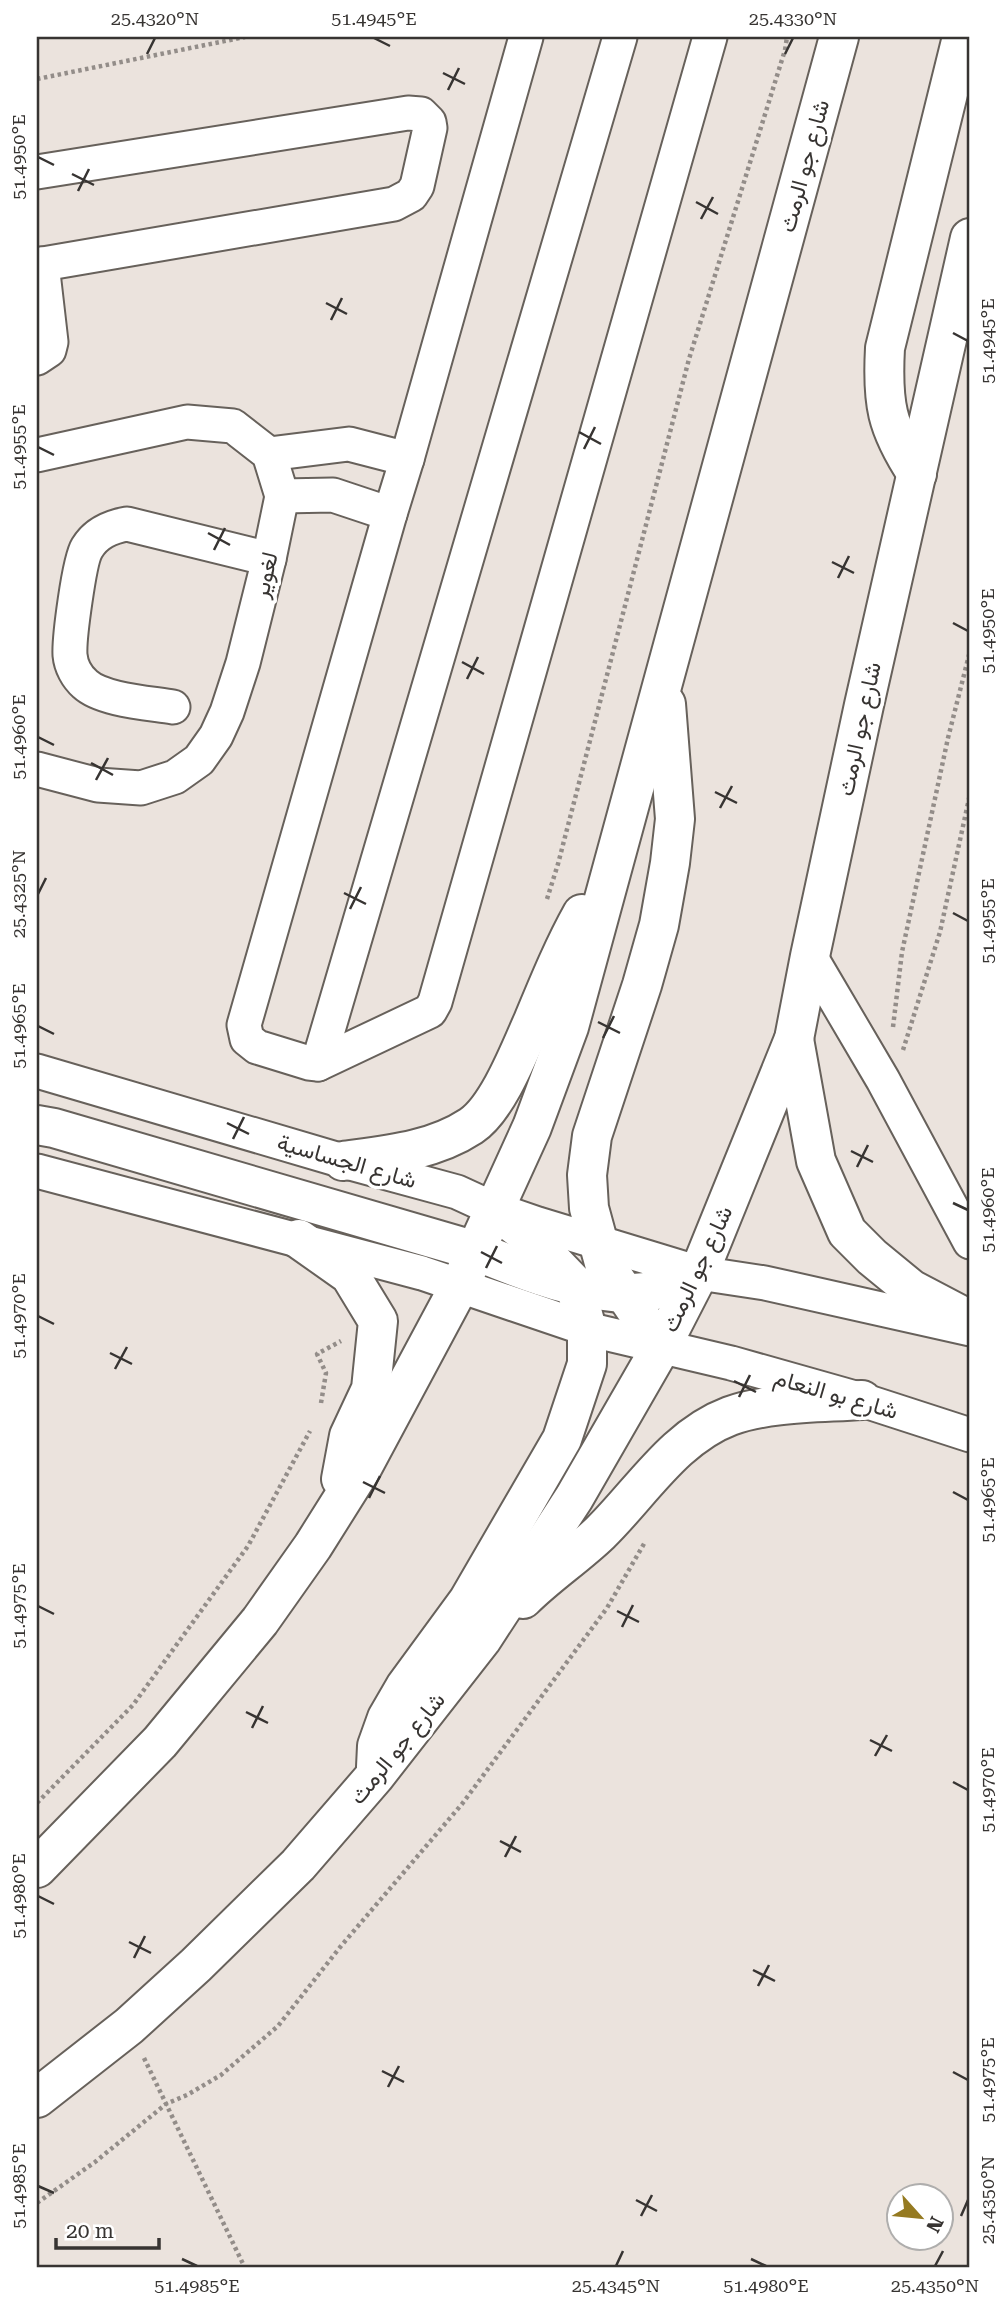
<svg xmlns="http://www.w3.org/2000/svg" width="1007" height="2305" viewBox="0 0 1007 2305" font-family="'Roboto Serif',Vazirmatn,serif">
<style>
.lines{fill:none;stroke-linecap:round;stroke-linejoin:round}
.minor-casing{stroke:#67615b;stroke-width:37}
.major-casing{stroke:#67615b;stroke-width:42}
.path{stroke:#938d89;stroke-width:4.5;stroke-dasharray:3.5 3.5;stroke-linecap:butt}
.minor{stroke:#fff;stroke-width:33}
.major{stroke:#fff;stroke-width:38}
.ticks{fill:none;stroke:#373432;stroke-width:2.5}
.labels{text-anchor:middle;stroke-width:7;stroke-linejoin:round;paint-order:stroke}
.street-label{font-size:23px;fill:#373432;stroke:#fff}
.neatline{fill:none;stroke:#373432;stroke-width:2.5}
.ticks-label{font-size:18px;text-anchor:middle;fill:#373432}
</style>
<rect width="100%" height="100%" fill="#ebe3dd"/>
<g class="lines">
<!-- minor casing -->
<g class="minor-casing">
<g id="minor">
<path d="M526,37L407,459L390,514L244,1025L247,1039L257,1047L309,1063L318,1064L430,1011L435,1002L710,37"/>
<path d="M37,172L408,113L421,114L429,122L430,128L417,186L411,195L394,204L37,265"/>
<path d="M37,358L49,350L51,342L42,264"/>
<path d="M269,454L349,444L407,459"/>
<path d="M37,455L187,422L233,426L269,454L282,496L269,559L243,663L227,712L216,736L199,760L175,777L141,788L98,785L37,769"/>
<path d="M282,496L333,495L390,514"/>
<path d="M173,707C149,703 102,700 85,684C77,677 71,666 70,655C69,639 79,561 87,548C96,533 110,527 127,524L269,559"/>
<path d="M810,956L883,1080L970,1242"/>
<path d="M318,1064L620,37"/>
<path d="M37,1071L343,1161L457,1192L494,1209L538,1224L699,1273L765,1283L970,1329"/>
<path d="M37,1171L422,1273L587,1329L731,1363L862,1400L970,1435"/>
</g>
</g>
<!-- major casing -->
<g class="major-casing">
<g id="major">
<path d="M917,474C886,427 882,403 885,348L962,37"/>
<path d="M794,1039L816,1161L847,1232L872,1257L911,1289L970,1320"/>
<path d="M37,1125L54,1128L476,1251C524,1271 608,1305 659,1289C673,1285 686,1277 699,1273"/>
<path d="M343,1161C387,1155 433,1151 471,1126C498,1108 520,1050 533,1021C548,985 563,948 582,914"/>
<path d="M299,1239L350,1275L378,1321L371,1389L349,1436L341,1479"/>
<path d="M661,1347L604,1263L589,1208L587,1175L592,1136L642,985L659,925L670,863L675,819L666,704"/>
<path d="M523,1599C547,1575 576,1556 600,1533C641,1493 674,1437 730,1416C768,1402 821,1403 862,1400"/>
<path d="M376,1767L377,1746L387,1718L405,1687L468,1601L562,1439L587,1364V1329L575,1285L524,1232L494,1209"/>
<path d="M37,1868L160,1742L260,1621L313,1546L362,1468L460,1285L532,1127L569,1027L839,37"/>
<path d="M37,2098L129,2026L196,1965L298,1865L375,1776L482,1639L574,1498L661,1347L699,1273L794,1039L810,956L864,705L970,238"/>
</g>
</g>
<!-- path -->
<g class="path">
<path d="M37,79L245,37"/>
<path d="M547,899L558,864L689,359L785,50L787,37"/>
<path d="M893,1027L902,952L948,738L970,651"/>
<path d="M903,1050L940,932L970,794"/>
<path d="M321,1403L326,1373L317,1354L341,1341"/>
<path d="M37,1803L133,1705L248,1546L310,1431"/>
<path d="M144,2058L245,2268"/>
<path d="M37,2203L95,2162L166,2104L187,2095L221,2075L278,2026L341,1946L462,1804L607,1608L645,1542"/>
</g>
<!-- minor -->
<use href="#minor" class="minor"/>
<!-- major -->
<use href="#major" class="major"/>
</g>
<!-- ticks -->
<path class="ticks" d="M374,38L390,46M147,54L155,38M785,54L793,38M443,73L465,84M448,90L459,68M38,157L54,165M72,174L94,185M78,191L89,169M696,202L718,214M701,219L713,197M326,303L347,314M331,320L342,298M953,333L968,341M579,432L601,444M38,447L54,455M584,449L595,427M208,533L230,545M214,550L225,528M832,562L854,573M838,578L849,556M953,623L968,631M462,662L484,674M467,679L478,657M38,737L54,745M91,763L113,775M96,780L108,758M715,792L737,803M720,808L732,786M344,893L366,904M38,894L46,878M350,909L361,887M953,913L968,921M598,1022L620,1033M38,1026L54,1034M603,1038L614,1016M227,1123L249,1134M233,1139L244,1117M851,1151L873,1162M857,1167L868,1145M953,1203L968,1210M481,1252L502,1263M486,1268L497,1246M38,1316L54,1324M110,1353L132,1364M115,1369L127,1347M734,1381L756,1392M739,1397L750,1375M363,1482L385,1493M953,1492L968,1500M369,1498L380,1476M38,1606L54,1614M617,1611L639,1622M622,1627L633,1605M246,1712L268,1723M252,1728L263,1706M870,1740L892,1751M875,1756L887,1735M953,1782L968,1790M500,1841L521,1852M505,1857L516,1836M38,1896L54,1904M129,1942L151,1953M134,1958L145,1936M753,1970L775,1981M758,1986L769,1965M382,2071L404,2082M953,2072L968,2080M388,2087L399,2066M38,2186L54,2193M636,2200L657,2211M641,2216L652,2195M961,2216L968,2200M182,2259L197,2266M751,2259L766,2266M616,2266L623,2251M935,2266L943,2251"/>
<g class="labels">
<!-- street labels -->
<g class="street-label">
<text transform="translate(804 166) rotate(-75)" y="8">شارع جو الرمث</text>
<text transform="translate(265 575) rotate(-77)" y="8">لغوير</text>
<text transform="translate(859 729) rotate(-78)" y="8">شارع جو الرمث</text>
<text transform="translate(347 1161) rotate(16)" y="8">شارع الجساسية</text>
<text transform="translate(697 1269) rotate(-65)" y="8">شارع جو الرمث</text>
<text transform="translate(836 1394) rotate(16)" y="8">شارع بو النعام</text>
<text transform="translate(397 1748) rotate(-51)" y="8">شارع جو الرمث</text>
</g>
</g>
<!-- border -->
<rect width="1007" height="2305" fill="none" stroke="#ffffff" stroke-width="77"/>
<!-- north arrow -->
<g transform="translate(920 2217) rotate(117)"><circle r="33" fill="#ffffff" stroke="#afaead" stroke-width="2"/>
<path d="M0-5L12 26L0 18L-12 26Z" fill="#957a21"/>
<text y="-10" font-size="19" font-weight="bold" text-anchor="middle" fill="#373432">N</text>
</g>
<!-- scale -->
<path d="M56 2238v10h103v-10" fill="none" stroke="#373432" stroke-width="3.5"/>
<text x="66" y="2238" font-size="21" fill="#373432" stroke="#ffffff" stroke-width="5" paint-order="stroke">20 m</text>
<rect x="38" y="38" width="930" height="2228" class="neatline"/>
<g class="ticks-label">
<text x="155" y="25">25.4320°N</text>
<text x="374" y="25">51.4945°E</text>
<text x="793" y="25">25.4330°N</text>
<text transform="translate(19 157) rotate(-90)" y="6">51.4950°E</text>
<text transform="translate(988 341) rotate(-90)" y="6">51.4945°E</text>
<text transform="translate(19 447) rotate(-90)" y="6">51.4955°E</text>
<text transform="translate(988 631) rotate(-90)" y="6">51.4950°E</text>
<text transform="translate(19 737) rotate(-90)" y="6">51.4960°E</text>
<text transform="translate(19 894) rotate(-90)" y="6">25.4325°N</text>
<text transform="translate(988 921) rotate(-90)" y="6">51.4955°E</text>
<text transform="translate(19 1026) rotate(-90)" y="6">51.4965°E</text>
<text transform="translate(988 1210) rotate(-90)" y="6">51.4960°E</text>
<text transform="translate(19 1316) rotate(-90)" y="6">51.4970°E</text>
<text transform="translate(988 1500) rotate(-90)" y="6">51.4965°E</text>
<text transform="translate(19 1606) rotate(-90)" y="6">51.4975°E</text>
<text transform="translate(988 1790) rotate(-90)" y="6">51.4970°E</text>
<text transform="translate(19 1896) rotate(-90)" y="6">51.4980°E</text>
<text transform="translate(988 2080) rotate(-90)" y="6">51.4975°E</text>
<text transform="translate(19 2186) rotate(-90)" y="6">51.4985°E</text>
<text transform="translate(988 2200) rotate(-90)" y="6">25.4350°N</text>
<text x="197" y="2292">51.4985°E</text>
<text x="616" y="2292">25.4345°N</text>
<text x="766" y="2292">51.4980°E</text>
<text x="935" y="2292">25.4350°N</text>
</g>
</svg>
